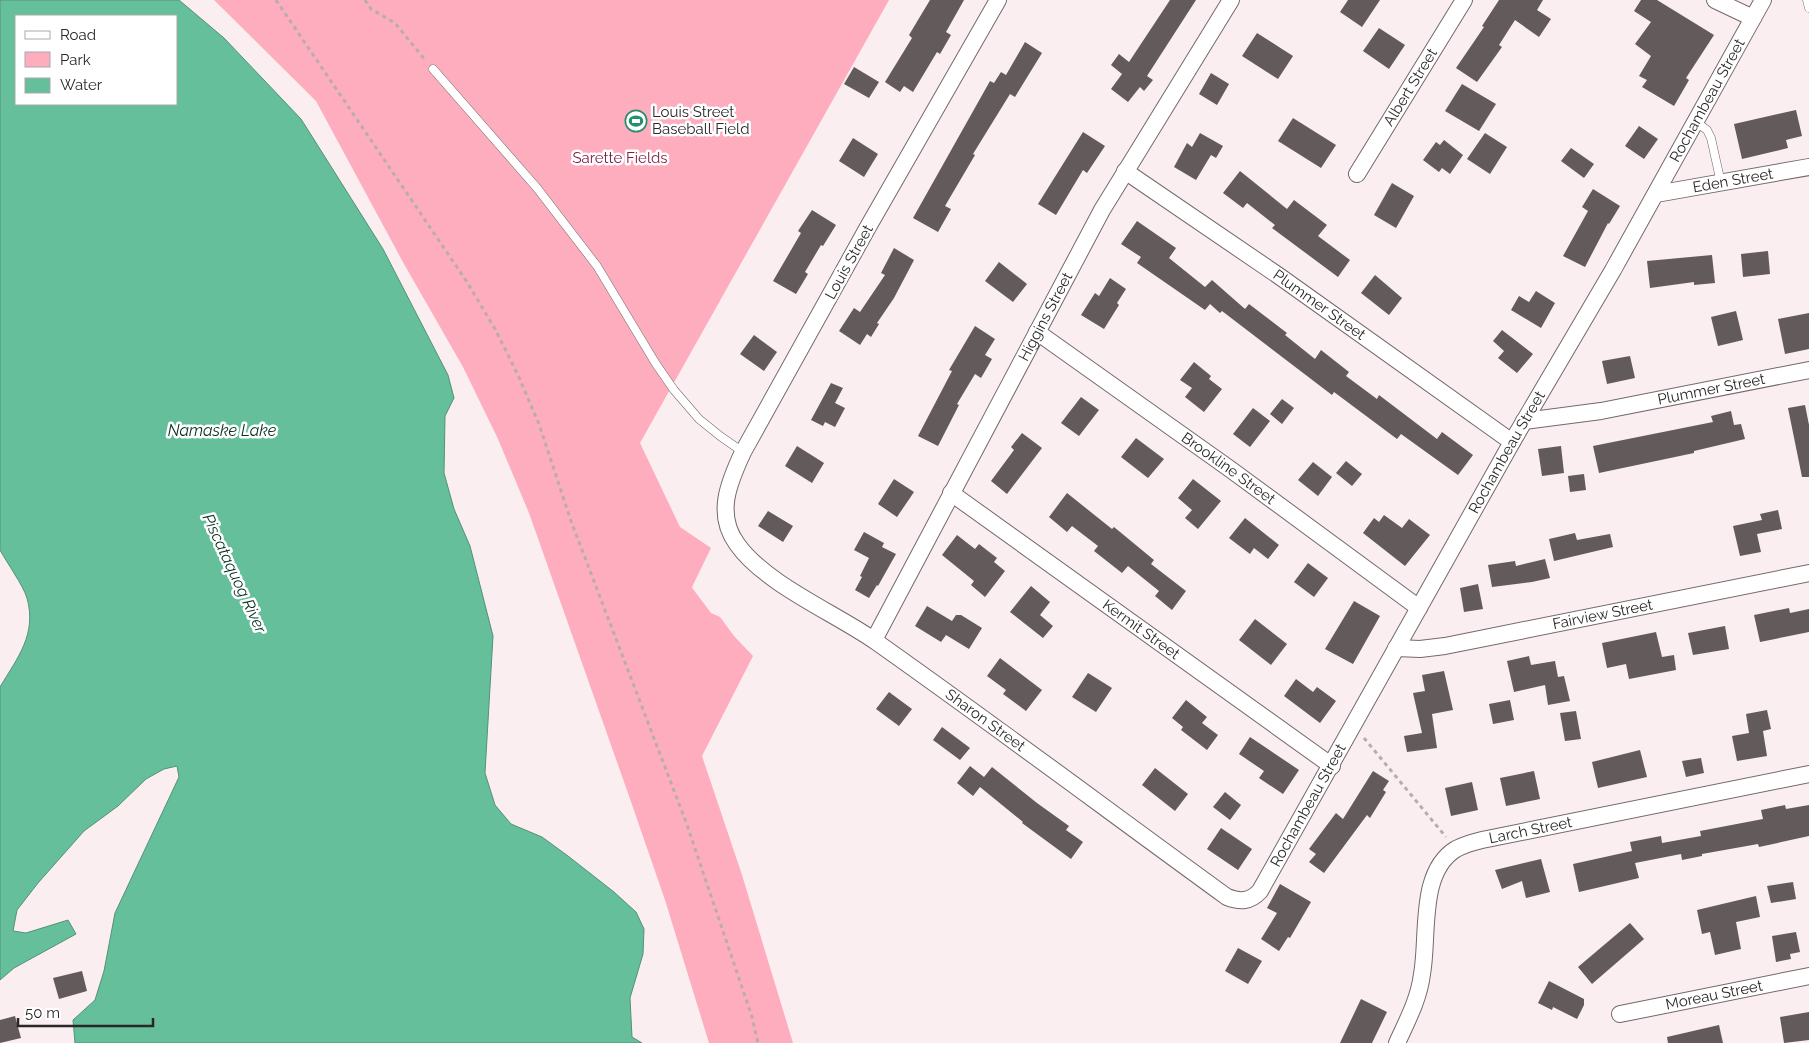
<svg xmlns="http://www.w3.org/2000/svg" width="1809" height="1043" viewBox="0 0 1809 1043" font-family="Raleway,sans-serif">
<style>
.green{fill:#feadbf}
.water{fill:#65bf9b;stroke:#549178;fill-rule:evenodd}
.building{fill:#635a5b}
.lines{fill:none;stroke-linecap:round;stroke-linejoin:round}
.lane-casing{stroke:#73696b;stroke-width:9}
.street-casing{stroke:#73696b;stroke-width:18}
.path{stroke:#b7adaf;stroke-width:3;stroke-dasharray:4 4;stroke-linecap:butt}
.lane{stroke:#fff;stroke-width:8}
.street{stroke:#fff;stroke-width:16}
.labels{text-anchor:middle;stroke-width:5;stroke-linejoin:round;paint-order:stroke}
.street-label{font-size:15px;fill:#2b2728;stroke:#fff}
.poi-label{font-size:15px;fill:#2b2728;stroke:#fff;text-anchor:start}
.park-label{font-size:15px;fill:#7c1d3d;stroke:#fff}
.water-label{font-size:16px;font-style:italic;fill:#073123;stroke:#fff}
</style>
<rect width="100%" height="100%" fill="#faeef0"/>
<!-- green -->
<path class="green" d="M214,0H889L640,443L680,527L711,548L692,587L693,589L711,613L720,617L734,636L753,656L702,756L742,875L793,1043H709L665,900L629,796L529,513L498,439L463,367L404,264L316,101Z"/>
<!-- water -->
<path class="water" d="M0,0H179L224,38L301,119L383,249L448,375L454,398L445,416L444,473L454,509L470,546L493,636L485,773L495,805L511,824L542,837L568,856L614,892L636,912L644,929L643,954L630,998L632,1037L642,1043H75L73,1020L95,1000L104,971L115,913L179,777L177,766L164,769L146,779L118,806L84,831L38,883L17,910L13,931L26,933L68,920L76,934L14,968L0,980V687C18,657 37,634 27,598C23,585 7,563 0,550ZM16,16H176V104H16Z"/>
<!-- building -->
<g class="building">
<path d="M930,0H964L946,32L951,35L940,54L937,52L913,92L904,86L900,92L885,82L912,38L909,35Z"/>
<path d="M1170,0H1196L1147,76L1153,80L1144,91L1140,87L1128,102L1111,89L1122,74L1111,65L1119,54L1129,62Z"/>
<path d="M1348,0H1380L1362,27L1340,12Z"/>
<path d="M1499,0H1543L1537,10L1551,19L1539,37L1515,20L1499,45L1502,47L1477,82L1456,68L1484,27L1482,26Z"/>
<path d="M1641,0H1657L1714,35L1686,78L1689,80L1674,106L1642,87L1647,80L1639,76L1651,56L1635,44L1651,22L1634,11Z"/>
<path d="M1379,28L1405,45L1389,69L1363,51Z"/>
<path d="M1257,33L1293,56L1278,79L1242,56Z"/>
<path d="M1025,42L1042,53L1015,97L1010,94L973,154L975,155L945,206L951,209L938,232L913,218L990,81L994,83L1001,72L1006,75Z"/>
<path d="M854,67L879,82L869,98L844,84Z"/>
<path d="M1211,73L1229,84L1217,105L1199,94Z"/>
<path d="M1462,84L1496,104L1479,131L1445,111Z"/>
<path d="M1796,110L1802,136L1786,140L1788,148L1742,159L1734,124Z"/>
<path d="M1293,118L1336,145L1321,168L1278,141Z"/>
<path d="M1639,126L1658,139L1644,159L1625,146Z"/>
<path d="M1083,132L1105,146L1087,173L1083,170L1056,215L1038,204Z"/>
<path d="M1200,133L1223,146L1216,158L1211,155L1196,180L1174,167L1187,143L1192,147Z"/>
<path d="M1485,133L1507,147L1490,174L1467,159Z"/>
<path d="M853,138L878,154L864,177L839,161Z"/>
<path d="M1444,140L1463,155L1450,174L1442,168L1439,172L1423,160L1436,142L1440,145Z"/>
<path d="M1571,148L1594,164L1584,178L1561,161Z"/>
<path d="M1240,171L1287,209L1294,200L1327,225L1318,236L1350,260L1338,277L1272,228L1275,225L1247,203L1243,208L1223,193Z"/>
<path d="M1392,183L1414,196L1396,228L1374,215Z"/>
<path d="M1593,189L1620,206L1609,224L1608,223L1585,267L1563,256L1588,211L1582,207Z"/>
<path d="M812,210L836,225L823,246L821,245L805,272L808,274L796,294L773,281L801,233L798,231Z"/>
<path d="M1137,221L1176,248L1169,258L1205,287L1212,280L1245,309L1249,304L1287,333L1285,335L1315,359L1321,350L1349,372L1346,376L1377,399L1379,395L1437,439L1442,432L1473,455L1458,475L1401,434L1397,439L1334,392L1332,395L1222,311L1220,313L1210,304L1205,310L1137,263L1141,257L1121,244Z"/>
<path d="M894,248L914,260L894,298L877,323L879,324L871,337L867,334L860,345L839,331L854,308L860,312L885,275L881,273Z"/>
<path d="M1768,251L1770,274L1743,277L1741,254Z"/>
<path d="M1712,255L1715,283L1694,285V282L1650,288L1647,261Z"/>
<path d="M999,262L1027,284L1013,302L985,281Z"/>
<path d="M1375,275L1402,298L1389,315L1361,293Z"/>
<path d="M1110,278L1126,289L1117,303L1119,305L1104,329L1081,315L1095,293L1099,296Z"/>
<path d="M1536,291L1555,303L1541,328L1511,310L1519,296L1529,302Z"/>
<path d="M1736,311L1743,340L1718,346L1711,317Z"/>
<path d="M1809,313V349L1785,354L1778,319Z"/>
<path d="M975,326L995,339L985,355L992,359L981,378L975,374L957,404L959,405L938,446L918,436L952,371L949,370Z"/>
<path d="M1502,330L1533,354L1517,373L1498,358L1504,351L1493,341Z"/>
<path d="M754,335L777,352L764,371L740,354Z"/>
<path d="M1630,356L1635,378L1607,384L1602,361Z"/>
<path d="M1194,362L1211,376L1209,379L1222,389L1204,412L1185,397L1192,388L1180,380Z"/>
<path d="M831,383L843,388L835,403L845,408L835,427L825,422L823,426L811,420Z"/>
<path d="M1081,397L1099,410L1079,436L1061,423Z"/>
<path d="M1282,399L1294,408L1282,424L1270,414Z"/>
<path d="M1805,405L1809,425V477H1802L1788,408Z"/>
<path d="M1253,408L1270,421L1250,447L1233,434Z"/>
<path d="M1731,411L1734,425L1741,424L1745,439L1694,451V453L1599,473L1593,446L1713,422L1711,416Z"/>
<path d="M1022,433L1042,448L1007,494L991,481L1014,450L1011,447Z"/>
<path d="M1136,438L1164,459L1148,478L1121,457Z"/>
<path d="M797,446L824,463L812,483L785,466Z"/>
<path d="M1561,446L1564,473L1542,476L1538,449Z"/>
<path d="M1346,461L1362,474L1352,486L1336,473Z"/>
<path d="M1313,462L1332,477L1318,496L1298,480Z"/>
<path d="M1584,474L1586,490L1570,492L1568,476Z"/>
<path d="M894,479L914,492L897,517L878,504Z"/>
<path d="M1193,479L1221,501L1198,529L1185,518L1192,510L1178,498Z"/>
<path d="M1067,493L1112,529L1114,527L1154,560L1151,564L1186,591L1172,610L1155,596L1159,591L1128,566L1122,573L1094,551L1098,546L1072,526L1067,532L1049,517Z"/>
<path d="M1778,510L1782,529L1757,534L1761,552L1740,556L1733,526L1762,520L1760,514Z"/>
<path d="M768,511L793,526L783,542L758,526Z"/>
<path d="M1384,515L1402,528L1409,519L1430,535L1405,566L1363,533L1374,518L1379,522Z"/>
<path d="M1245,518L1279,545L1268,559L1254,548L1250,554L1229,538Z"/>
<path d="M864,532L884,543L882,547L896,554L878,586L877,585L869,598L855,590L862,577L860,576L869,558L854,550Z"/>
<path d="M1575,533L1577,540L1610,534L1613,547L1554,561L1549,539Z"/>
<path d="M957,535L975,549L979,544L997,558L994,562L1005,571L985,597L971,585L974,581L942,555Z"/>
<path d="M1545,559L1550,578L1532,582L1492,587L1488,565L1515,561L1516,566Z"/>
<path d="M1308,563L1328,578L1314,597L1294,582Z"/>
<path d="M1478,584L1483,609L1464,612L1460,588Z"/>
<path d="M1031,586L1050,602L1040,615L1053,626L1043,638L1010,612Z"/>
<path d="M1354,601L1380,616L1353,664L1325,649Z"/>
<path d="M927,606L952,621L956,615H961L982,628L969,649L946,635L941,642L915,626Z"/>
<path d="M1789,608L1790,613L1809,609V632L1760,642L1754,615Z"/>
<path d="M1255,619L1287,644L1271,665L1239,640Z"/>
<path d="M1725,626L1729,649L1693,655L1688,633Z"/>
<path d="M1656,632L1662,657L1674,655L1676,670L1629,679L1626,664L1607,668L1602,643Z"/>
<path d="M1529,656L1531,665L1555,661L1558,677L1564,676L1570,701L1548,705L1545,685L1514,692L1507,661Z"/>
<path d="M1000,658L1042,690L1026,711L1003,694L1006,690L987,676Z"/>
<path d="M1444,671L1453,710L1432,714L1437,748L1407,752L1404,736L1422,733L1413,693L1425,691L1422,675Z"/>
<path d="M1088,673L1112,688L1096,712L1072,697Z"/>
<path d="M1296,679L1313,692L1317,687L1336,701L1320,723L1284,696Z"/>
<path d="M889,692L912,709L899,726L876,709Z"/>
<path d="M1186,700L1207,717L1202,723L1218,735L1207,750L1181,730L1183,727L1172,718Z"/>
<path d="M1510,700L1514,720L1493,724L1489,704Z"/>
<path d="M1767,710L1771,729L1763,731L1767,756L1737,761L1732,736L1749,733L1746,714Z"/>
<path d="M1576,711L1581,739L1565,741L1560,713Z"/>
<path d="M942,727L970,748L960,760L933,740Z"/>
<path d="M1250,737L1299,770L1283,794L1259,778L1264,771L1239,754Z"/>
<path d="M1640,750L1647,777L1598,788L1592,762Z"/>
<path d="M1701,758L1704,773L1686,777L1682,761Z"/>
<path d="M970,766L984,777L992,767L1037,803L1069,826L1066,830L1083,842L1071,859L1022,823L1023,822L980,787L973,796L957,783Z"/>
<path d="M1155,768L1188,794L1175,811L1142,785Z"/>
<path d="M1373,771L1389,781L1383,790L1386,792L1370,818L1367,815L1324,873L1309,862L1316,854L1309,849L1336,813L1343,819Z"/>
<path d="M1534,771L1540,799L1506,806L1500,778Z"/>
<path d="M1472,782L1478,810L1451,816L1445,788Z"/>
<path d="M1225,792L1241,805L1230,820L1213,807Z"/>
<path d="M1785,805L1786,809L1809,805V836L1759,847L1758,844L1702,854V856L1682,860L1681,854L1635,863L1639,878L1579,892L1573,864L1632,851L1630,842L1661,836L1662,843L1701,836L1700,831L1763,819L1761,810Z"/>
<path d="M1221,828L1252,849L1238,870L1207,849Z"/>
<path d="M1541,859L1550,892L1526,898L1522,881L1502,889L1495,870Z"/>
<path d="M1793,882L1796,899L1771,903L1767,886Z"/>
<path d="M1280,884L1311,902L1290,938L1288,937L1279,951L1261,939L1277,913L1267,908Z"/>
<path d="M1756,896L1760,917L1736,922L1741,949L1715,955L1710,932L1702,934L1697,910Z"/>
<path d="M1630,923L1644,939L1592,984L1578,967Z"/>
<path d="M1796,932L1800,952L1790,954L1791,959L1776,962L1772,936Z"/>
<path d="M1238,948L1262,961L1248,984L1225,971Z"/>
<path d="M82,971L87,991L59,999L53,978Z"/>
<path d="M1549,981L1584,999V1005L1577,1019L1553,1007L1552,1010L1538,1003Z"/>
<path d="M1361,999L1387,1012L1372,1043H1340Z"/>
<path d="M1809,1012V1040L1784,1043L1780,1017Z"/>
<path d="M15,1016L21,1038L0,1043V1020Z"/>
<path d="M1719,1025L1723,1043H1668L1667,1037Z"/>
</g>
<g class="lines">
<!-- lane casing -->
<g class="lane-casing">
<g id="lane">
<path d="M1807,0L1809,8"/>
<path d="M433,69L537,188L597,266L656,364L674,390L699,419L720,436L743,452"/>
<path d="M1696,122L1707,130L1711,138L1721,183"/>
</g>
</g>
<!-- street casing -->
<g class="street-casing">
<g id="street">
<path id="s1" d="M998,0L868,227L743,452C729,482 715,514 737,544C765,584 835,613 875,641C994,725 1110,812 1227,897C1240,902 1250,902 1260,891L1512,442L1613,270L1763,0"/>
<path d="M1715,0L1753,18"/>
<path id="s2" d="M1125,171L1279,276L1512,442"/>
<path id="s3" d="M1357,174L1464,0"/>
<path id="s4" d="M1656,194L1809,167"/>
<path id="s5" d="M1037,332L1230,469L1419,608"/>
<path id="s6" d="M1524,421L1601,411L1809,370"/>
<path id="s7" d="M951,493L1332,766"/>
<path id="s8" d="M874,640L1102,210L1231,0"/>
<path id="s9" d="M1396,648L1420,649L1445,646L1809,573"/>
<path id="s10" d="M1620,1014L1809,976"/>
<path id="s11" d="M1397,1043C1407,1021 1419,999 1422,974C1429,936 1418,872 1456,849C1464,845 1473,842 1482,840L1809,774"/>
</g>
</g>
<!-- path -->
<g class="path">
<path d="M276,0L467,282L495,329L518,375L539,424L571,521L686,822L752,1017L758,1043"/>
<path d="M365,0L371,9L395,23L426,61"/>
<path d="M1364,738L1446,837"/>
</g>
<!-- lane -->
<use href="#lane" class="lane"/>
<!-- street -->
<use href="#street" class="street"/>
</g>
<!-- icons -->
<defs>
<g id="stadium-ring" transform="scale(1.125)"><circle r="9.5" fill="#fff" stroke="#278f6c" stroke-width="1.5"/><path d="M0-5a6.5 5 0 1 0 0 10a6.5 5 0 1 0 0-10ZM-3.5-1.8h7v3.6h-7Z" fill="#278f6c"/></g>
</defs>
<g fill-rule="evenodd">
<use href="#stadium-ring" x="636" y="121"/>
</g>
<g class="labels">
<!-- street labels -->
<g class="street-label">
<text dy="5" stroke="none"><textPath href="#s3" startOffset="102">Albert Street</textPath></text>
<text dy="5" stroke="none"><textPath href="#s1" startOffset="2166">Rochambeau Street</textPath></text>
<text dy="5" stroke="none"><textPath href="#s4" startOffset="78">Eden Street</textPath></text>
<text transform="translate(849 262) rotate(-61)" y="5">Louis Street</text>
<text dy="5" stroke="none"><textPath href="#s2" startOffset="236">Plummer Street</textPath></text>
<text dy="5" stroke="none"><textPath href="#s8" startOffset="366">Higgins Street</textPath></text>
<text dy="5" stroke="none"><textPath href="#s6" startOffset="190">Plummer Street</textPath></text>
<text dy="5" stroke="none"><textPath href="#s1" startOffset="1761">Rochambeau Street</textPath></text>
<text dy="5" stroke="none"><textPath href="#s5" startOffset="235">Brookline Street</textPath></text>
<text dy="5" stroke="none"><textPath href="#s9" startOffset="210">Fairview Street</textPath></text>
<text dy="5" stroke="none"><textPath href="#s7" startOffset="234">Kermit Street</textPath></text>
<text dy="5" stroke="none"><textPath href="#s1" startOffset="922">Sharon Street</textPath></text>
<text dy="5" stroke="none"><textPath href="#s1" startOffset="1356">Rochambeau Street</textPath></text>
<text dy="5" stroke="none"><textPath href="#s11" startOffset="285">Larch Street</textPath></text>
<text dy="5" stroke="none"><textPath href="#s10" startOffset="96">Moreau Street</textPath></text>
</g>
<!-- poi labels -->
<g class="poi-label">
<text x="652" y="117">Louis Street<tspan x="652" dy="17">Baseball Field</tspan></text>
</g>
<!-- park labels -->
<g class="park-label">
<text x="620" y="163">Sarette Fields</text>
</g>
<!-- water labels -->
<g class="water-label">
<text x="222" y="436">Namaske Lake</text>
<text transform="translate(235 573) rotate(65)" y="6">Piscataquog River</text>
</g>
</g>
<!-- legend -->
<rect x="15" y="15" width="162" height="90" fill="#ffffff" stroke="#aaa9a9"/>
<rect x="25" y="31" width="25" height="8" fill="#ffffff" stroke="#aaa9a9"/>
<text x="60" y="40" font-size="15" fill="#2b2728">Road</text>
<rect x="25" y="52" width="25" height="15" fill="#feadbf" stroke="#aaa9a9"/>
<text x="60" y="65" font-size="15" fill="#2b2728">Park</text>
<rect x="25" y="78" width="25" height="15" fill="#65bf9b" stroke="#aaa9a9"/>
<text x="60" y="90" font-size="15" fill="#2b2728">Water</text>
<!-- scale -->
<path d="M18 1018v8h135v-8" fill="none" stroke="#2b2728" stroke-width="2.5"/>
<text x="25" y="1018" font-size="15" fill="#2b2728" stroke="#ffffff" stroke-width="4" paint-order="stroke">50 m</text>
</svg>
